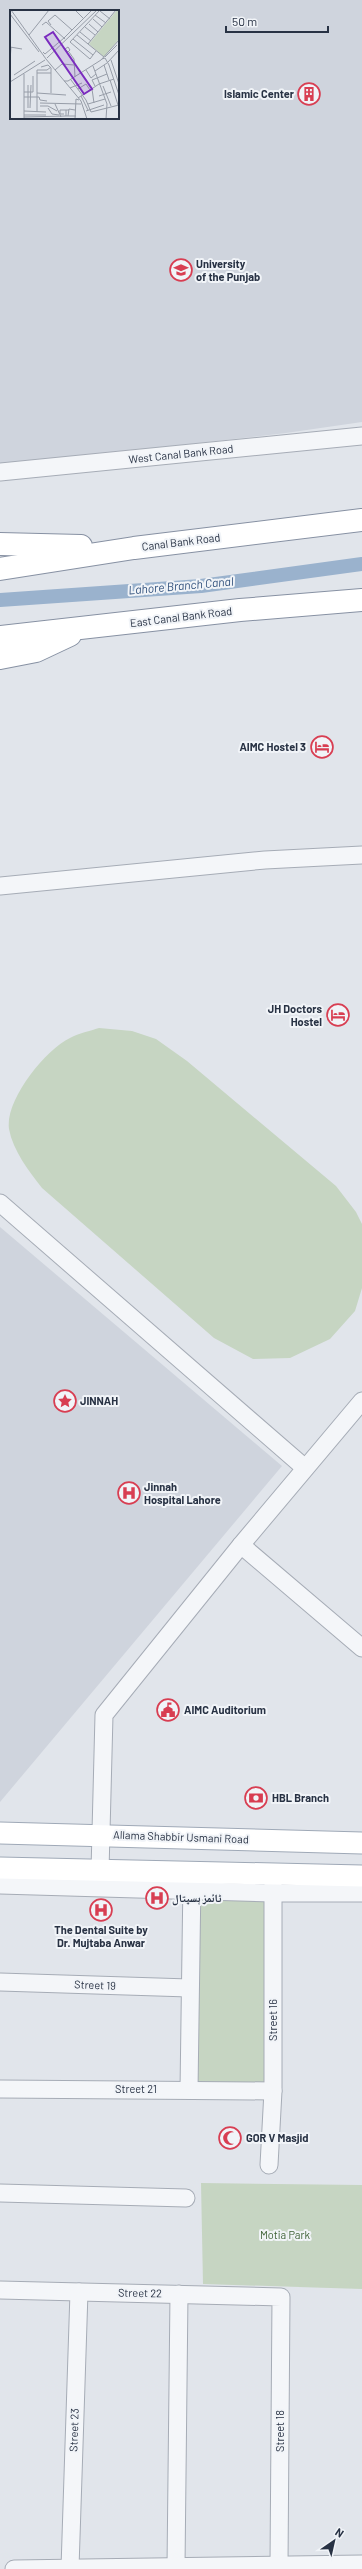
<svg xmlns="http://www.w3.org/2000/svg" width="362" height="2569" viewBox="0 0 362 2569" font-family="Barlow,'Noto Naskh Arabic',sans-serif">
<style>
.built{fill:#cfd4dd;fill-rule:evenodd}
.green{fill:#c6d5c2}
.lines{fill:none;stroke-linecap:round;stroke-linejoin:round}
.canal{stroke:#9ab2cd;stroke-width:14}
.minor-casing{stroke:#a6acb6;stroke-width:19}
.major-casing{stroke:#9fa9b7;stroke-width:23}
.highway-casing{stroke:#8791a3;stroke-width:24}
.minor{stroke:#f4f6f9;stroke-width:17}
.major{stroke:#fff;stroke-width:21}
.highway{stroke:#fff;stroke-width:22}
.labels{text-anchor:middle;stroke-width:4;stroke-linejoin:round;paint-order:stroke}
.poi-label{font-size:11px;font-weight:bold;fill:#283244;stroke:#f1f4f8;text-anchor:start}
.street-label{font-size:11px;fill:#283244;stroke:#f1f4f8}
.park-label{font-size:11px;fill:#3c6134;stroke:#f1f4f8}
.water-label{font-size:12px;font-style:italic;fill:#2f4f7b;stroke:#f1f4f8}
.inset-road{fill:none;stroke:#979da8;stroke-width:1}
.view{fill:#7b2cbf;fill-opacity:0.15;stroke:#7b2cbf;stroke-width:2}
.inset-edge{fill:none;stroke:#283244;stroke-width:2}
</style>
<rect width="100%" height="100%" fill="#e1e5eb"/>
<!-- built -->
<g class="built">
<path d="M0,0H362V422L286,433L0,466ZM11,11H118V118H11Z"/>
<path d="M0,1227L282,1466L0,1802Z"/>
</g>
<!-- green -->
<g class="green">
<path d="M99,1028L132,1031L156,1039L187,1061L336,1186L356,1212L362,1224V1288L355,1311L330,1339L290,1358L253,1359L214,1338L42,1188C29,1171 13,1151 9,1129C5,1100 45,1050 70,1038C79,1033 90,1031 99,1028Z"/>
<path d="M197,1896L270,1898L268,2087L194,2084Z"/>
<path d="M201,2183L362,2185V2289L203,2284Z"/>
</g>
<g class="lines">
<!-- canal -->
<path class="canal" d="M0,600L201,586L362,564"/>
<!-- minor casing -->
<g class="minor-casing">
<g id="minor">
<path d="M0,472L362,436"/>
<path d="M0,886L265,860L362,855"/>
<path d="M0,1203L305,1468"/>
<path d="M241,1545L362,1648"/>
<path d="M100,1871L104,1715L241,1545L362,1401"/>
<path d="M0,1885L273,1893H362"/>
<path d="M0,1982L189,1988"/>
<path d="M0,2089L273,2091"/>
<path d="M189,2090L192,1879"/>
<path d="M269,2165L273,2091V1882"/>
<path d="M0,2193L186,2198"/>
<path d="M0,2290L281,2297L279,2565"/>
<path d="M176,2567L179,2294"/>
<path d="M70,2568L79,2292"/>
<path d="M14,2569L362,2564"/>
</g>
</g>
<!-- major casing -->
<g class="major-casing">
<g id="major">
<path d="M0,1833L362,1843"/>
<path d="M0,1868L362,1876"/>
</g>
</g>
<!-- highway casing -->
<g class="highway-casing">
<g id="highway">
<path d="M0,544L81,546"/>
<path d="M0,569L134,548L362,520"/>
<path d="M0,637L240,610L362,600"/>
<path d="M0,658L36,651L70,635"/>
</g>
</g>
<!-- minor -->
<use href="#minor" class="minor"/>
<!-- major -->
<use href="#major" class="major"/>
<!-- highway -->
<use href="#highway" class="highway"/>
</g>
<!-- icons -->
<defs>
<g id="building-ring" transform="scale(1.15)"><circle r="9.5" fill="#f1f4f8" stroke="#d83e52" stroke-width="1.5"/><path d="M-4-6H4V6H1V3H-1V6H-4ZM-2.5-4.3h1.7v1.8h-1.7ZM.8-4.3h1.7v1.8H.8ZM-2.5-1h1.7V.8h-1.7ZM.8-1h1.7V.8H.8Z" fill="#d83e52"/></g>
<g id="university-ring" transform="scale(1.15)"><circle r="9.5" fill="#f1f4f8" stroke="#d83e52" stroke-width="1.5"/><path d="M0-5L7-2L0 1L-7-2ZM-4 1L0 2.5L4 1V4Q0 6-4 4Z" fill="#d83e52"/></g>
<g id="hotel-ring" transform="scale(1.15)"><circle r="9.5" fill="#f1f4f8" stroke="#d83e52" stroke-width="1.5"/><path d="M-6-4.5h1.5V1H6V5H4.5V3h-9V5H-6ZM-4 0a1.8 1.8 0 1 1 3.6 0ZM.5 0V-2.5h3Q6-2.5 6 0Z" fill="#d83e52"/></g>
<g id="sight-ring" transform="scale(1.15)"><circle r="9.5" fill="#f1f4f8" stroke="#d83e52" stroke-width="1.5"/><path d="M0-6L1.8-2.2L6-1.7L2.9 1.2L3.7 5.4L0 3.3L-3.7 5.4L-2.9 1.2L-6-1.7L-1.8-2.2Z" fill="#d83e52"/></g>
<g id="hospital-ring" transform="scale(1.15)"><circle r="9.5" fill="#f1f4f8" stroke="#d83e52" stroke-width="1.5"/><path d="M-5-5h3v3.5h4V-5h3V5h-3V1.5h-4V5h-3Z" fill="#d83e52"/></g>
<g id="civic-ring" transform="scale(1.15)"><circle r="9.5" fill="#f1f4f8" stroke="#d83e52" stroke-width="1.5"/><path d="M-.6-6.5H3V-4.5H.6V-3L4-1V1h2V6H-6V1h2V-1L-.6-3ZM-1.2 2.5V6h2.4V2.5Z" fill="#d83e52"/></g>
<g id="bank-ring" transform="scale(1.15)"><circle r="9.5" fill="#f1f4f8" stroke="#d83e52" stroke-width="1.5"/><path d="M-6-4H6V4H-6ZM0-2.3a2.3 2.3 0 1 0 0 4.6a2.3 2.3 0 1 0 0-4.6Z" fill="#d83e52"/></g>
<g id="mosque-ring" transform="scale(1.15)"><circle r="9.5" fill="#f1f4f8" stroke="#d83e52" stroke-width="1.5"/><path d="M3.5-4.9A6 6 0 1 0 3.5 4.9A5 5 0 1 1 3.5-4.9Z" fill="#d83e52"/></g>
</defs>
<g fill-rule="evenodd">
<use href="#building-ring" x="309" y="94"/>
<use href="#university-ring" x="181" y="270"/>
<use href="#hotel-ring" x="322" y="747"/>
<use href="#hotel-ring" x="338" y="1015"/>
<use href="#sight-ring" x="65" y="1401"/>
<use href="#hospital-ring" x="129" y="1493"/>
<use href="#civic-ring" x="168" y="1710"/>
<use href="#bank-ring" x="256" y="1798"/>
<use href="#hospital-ring" x="157" y="1898"/>
<use href="#hospital-ring" x="101" y="1910"/>
<use href="#mosque-ring" x="230" y="2138"/>
</g>
<g class="labels">
<!-- poi labels -->
<g class="poi-label">
<text x="294" y="98" text-anchor="end">Islamic Center</text>
<text x="196" y="268">University<tspan x="196" dy="13">of the Punjab</tspan></text>
<text x="306" y="751" text-anchor="end">AIMC Hostel 3</text>
<text x="322" y="1013" text-anchor="end">JH Doctors<tspan x="322" dy="13">Hostel</tspan></text>
<text x="80" y="1405">JINNAH</text>
<text x="144" y="1491">Jinnah<tspan x="144" dy="13">Hospital Lahore</tspan></text>
<text x="184" y="1714">AIMC Auditorium</text>
<text x="272" y="1802">HBL Branch</text>
<text x="172" y="1902">ٹائمز ہسپتال</text>
<text x="101" y="1934" text-anchor="middle">The Dental Suite by<tspan x="101" dy="13">Dr. Mujtaba Anwar</tspan></text>
<text x="246" y="2142">GOR V Masjid</text>
</g>
<!-- street labels -->
<g class="street-label">
<text transform="translate(181 454) rotate(-6)" y="4">West Canal Bank Road</text>
<text transform="translate(181 542) rotate(-7)" y="4">Canal Bank Road</text>
<text transform="translate(181 617) rotate(-7)" y="4">East Canal Bank Road</text>
<text transform="translate(181 1837) rotate(2)" y="4">Allama Shabbir Usmani Road</text>
<text transform="translate(95 1985) rotate(2)" y="4">Street 19</text>
<text transform="translate(273 2020) rotate(-90)" y="4">Street 16</text>
<text x="136" y="2093">Street 21</text>
<text transform="translate(140 2293) rotate(1)" y="4">Street 22</text>
<text transform="translate(74 2430) rotate(-88)" y="4">Street 23</text>
<text transform="translate(280 2431) rotate(-90)" y="4">Street 18</text>
</g>
<!-- park labels -->
<g class="park-label">
<text x="285" y="2239">Motia Park</text>
</g>
<!-- water labels -->
<g class="water-label">
<text transform="translate(181 586) rotate(-5)" y="4">Lahore Branch Canal</text>
</g>
</g>
<!-- overview -->
<g transform="translate(10 10)">
<rect width="109" height="109" fill="#e1e5eb"/>
<path d="M107,0H109V29L94,47L79,34Z" fill="#c6d5c2"/>
<path class="inset-road" d="M1,0L36,49L71,91L77,109M65,0L74,9M90,1L100,9M0,4L29,42M85,5L96,13M83,9L92,17M79,14L88,22M32,15L36,12L55,29M41,15L38,11L45,5L62,20M75,17L85,25M70,22L81,31M19,25L39,0M67,25L94,47M63,29L83,45M78,34L106,0M0,37L12,39M58,37L60,40L58,42L55,39ZM86,41L80,49L60,32L90,0M33,42L35,44L54,28L82,0M59,42L64,49L65,67M95,47L107,35M37,48L87,0M92,49L95,48L99,55L109,85M101,50L109,74M0,51L1,37M98,52L109,40M94,55L99,70M83,56L97,94L96,109M31,57L38,55L41,58V83M45,60L52,54L64,55M76,60L81,68L86,64M85,61L97,53M27,63H41M14,64V109M4,65L25,51M61,70L76,90L81,102M100,70L108,95M54,71H58L91,50L109,30M0,72L35,50M85,76L82,70L97,64M93,76L101,96M60,78L72,73M68,79L76,74L80,80M82,79L84,93M14,82H23V66M27,83L56,85M71,86L78,100M89,86L101,82M14,87H29L30,90L37,91M68,88L89,74L104,69M30,93L71,94M45,94L51,107M78,94L95,89M30,96H38L47,101M18,98V75M20,98L21,75M38,98L42,104L49,105M56,100V106H66M14,101L36,102M76,101L94,95M27,102V60H37L41,57M81,102L109,95M54,104H50V100H59M14,105H36M58,106L59,99L65,100M14,107L56,106M65,109L66,89L69,90"/>
<path class="view" d="M43,22L82,79L74,84L35,27Z"/>
<rect width="109" height="109" class="inset-edge"/>
</g>
<!-- north arrow -->
<g transform="translate(334 2541) rotate(34)" stroke="#f1f4f8" stroke-width="3" paint-order="stroke">
<path d="M0-3L7 15L0 10L-7 15Z" fill="#283244"/>
<text y="-6" font-size="11" font-weight="bold" text-anchor="middle" fill="#283244">N</text>
</g>
<!-- scale -->
<path d="M226 26v6h102v-6" fill="none" stroke="#283244" stroke-width="2"/>
<text x="232" y="26" font-size="12" fill="#283244" stroke="#f1f4f8" stroke-width="3" paint-order="stroke">50 m</text>
</svg>
